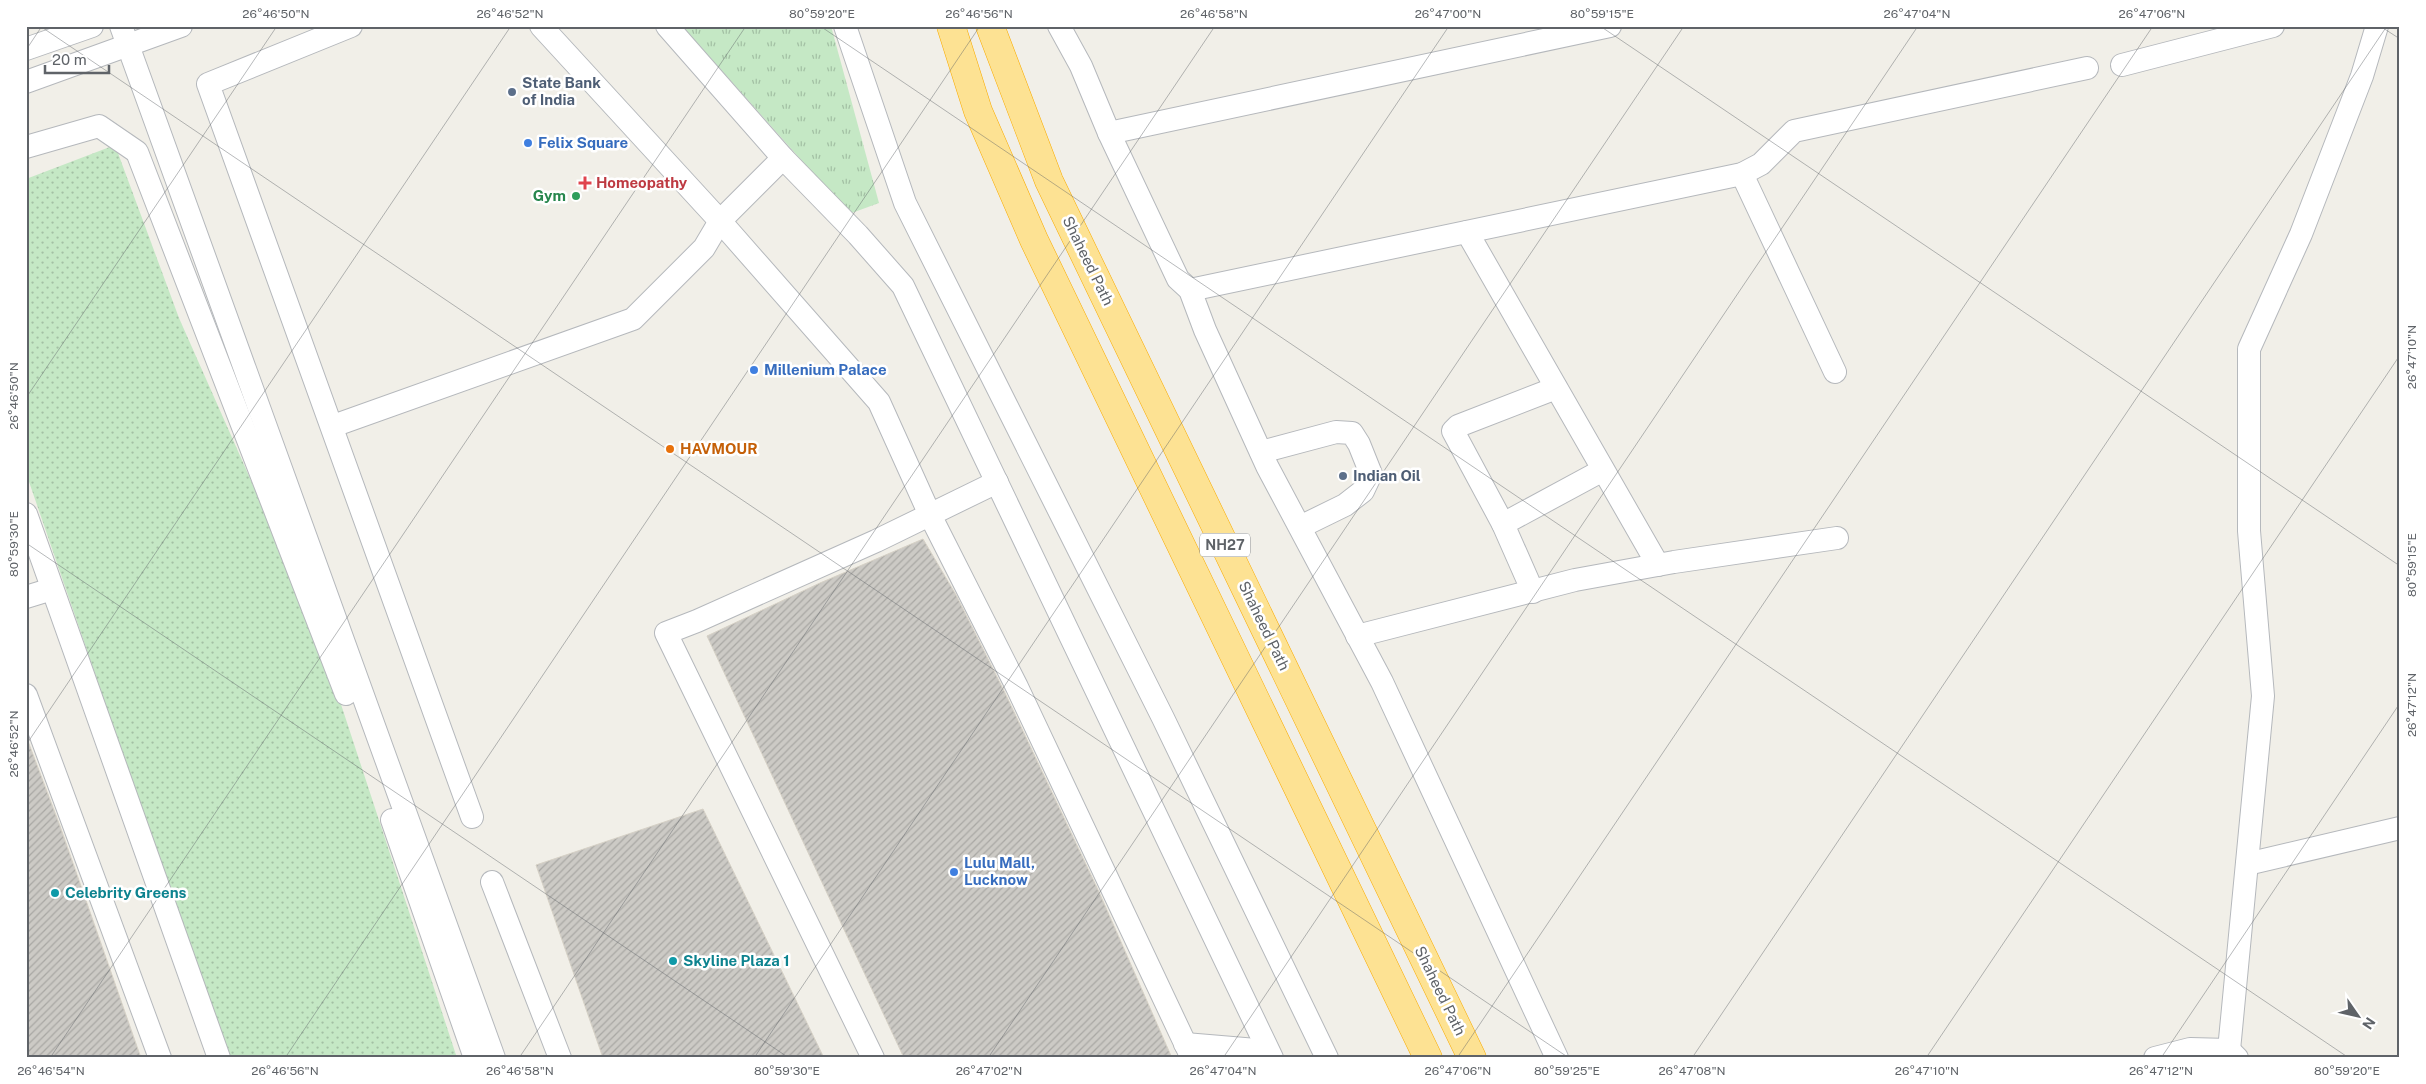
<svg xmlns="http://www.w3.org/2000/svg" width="2426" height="1084" viewBox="0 0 2426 1084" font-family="'Public Sans',sans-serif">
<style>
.grass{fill:url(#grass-dots)}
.park{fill:url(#park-tufts)}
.building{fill:url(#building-hatch);stroke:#d6d1c6}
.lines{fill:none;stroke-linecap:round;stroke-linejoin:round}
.minor-casing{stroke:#b5b8bc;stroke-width:24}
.highway-casing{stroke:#f9ab00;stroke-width:29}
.minor{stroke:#fff;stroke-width:22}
.highway{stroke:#fde293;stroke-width:28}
.ticks{fill:none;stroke:#5f6368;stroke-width:1;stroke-opacity:0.45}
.service-dot{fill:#5c6f8a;stroke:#fff;stroke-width:2}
.shop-dot{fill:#3f7fe0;stroke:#fff;stroke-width:2}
.health-dot{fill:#e0444e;stroke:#fff;stroke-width:2}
.leisure-dot{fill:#2e9e5b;stroke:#fff;stroke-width:2}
.food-dot{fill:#e8710a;stroke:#fff;stroke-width:2}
.culture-dot{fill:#0f9aa8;stroke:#fff;stroke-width:2}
.labels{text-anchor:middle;stroke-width:5;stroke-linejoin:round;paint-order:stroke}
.shield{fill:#fff;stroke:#8f9295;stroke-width:1}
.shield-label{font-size:14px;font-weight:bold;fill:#5f6368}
.service-label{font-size:15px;font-weight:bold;fill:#4e5e75;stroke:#fff;text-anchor:start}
.shop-label{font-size:15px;font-weight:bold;fill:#366cbe;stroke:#fff;text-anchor:start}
.health-label{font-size:15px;font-weight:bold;fill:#be3a42;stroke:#fff;text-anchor:start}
.leisure-label{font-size:15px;font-weight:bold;fill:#27864d;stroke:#fff;text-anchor:end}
.street-label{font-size:15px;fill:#5f6368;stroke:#fff}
.food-label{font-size:15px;font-weight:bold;fill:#c56008;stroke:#fff;text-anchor:start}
.culture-label{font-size:15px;font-weight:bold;fill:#0d838f;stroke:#fff;text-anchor:start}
.neatline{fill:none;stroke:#5f6368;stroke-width:2}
.ticks-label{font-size:12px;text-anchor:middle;fill:#5f6368}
</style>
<defs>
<pattern id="grass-dots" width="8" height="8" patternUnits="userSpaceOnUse" patternTransform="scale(1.25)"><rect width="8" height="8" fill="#c5e8c5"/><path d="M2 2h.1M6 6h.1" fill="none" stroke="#a3c0a4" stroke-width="1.8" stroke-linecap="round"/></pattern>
<pattern id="park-tufts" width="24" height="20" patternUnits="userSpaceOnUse" patternTransform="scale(1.25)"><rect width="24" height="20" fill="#c5e8c5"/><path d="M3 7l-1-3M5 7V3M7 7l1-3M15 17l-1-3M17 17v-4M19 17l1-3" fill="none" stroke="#a3c0a4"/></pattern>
<pattern id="building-hatch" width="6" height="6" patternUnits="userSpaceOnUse" patternTransform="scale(1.25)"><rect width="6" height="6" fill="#cccac5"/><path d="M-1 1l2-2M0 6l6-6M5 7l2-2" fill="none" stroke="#a9a8a4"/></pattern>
</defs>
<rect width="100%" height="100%" fill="#f1efe8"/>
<!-- grass -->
<path class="grass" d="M115,145L179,318L315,625L457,1058H224L158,857L26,473V179Z"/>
<!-- park -->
<path class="park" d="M682,26H831L879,203L849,214Z"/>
<!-- building -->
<g class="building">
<path d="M923,539L956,595L1005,693L1099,892L1172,1058H904L707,636L820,583Z"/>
<path d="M26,736L60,826L141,1058H26Z"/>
<path d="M703,809L824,1058H603L536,865Z"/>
</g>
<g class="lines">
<!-- minor casing -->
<g class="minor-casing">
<g id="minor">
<path d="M121,26L494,1058"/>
<path d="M351,26L208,84L472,817"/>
<path d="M541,26L720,221L879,402L930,515L1017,687L1192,1058"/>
<path d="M667,26L783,158L858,235L903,286L1272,1058"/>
<path d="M845,26L905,203L1163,718L1327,1058"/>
<path d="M1059,26L1081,66L1109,133L1178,279L1190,290L1205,330L1267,466L1382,682L1557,1058"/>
<path d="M26,49L92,26"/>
<path d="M2122,65L2273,26"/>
<path d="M26,82L181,26"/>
<path d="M1109,133L1610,26"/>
<path d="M26,147L99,126L137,152L346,694"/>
<path d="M1742,174L1835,372"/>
<path d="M1467,232L1658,565"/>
<path d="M1190,290L1742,174L1761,164L1794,131L2087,68"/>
<path d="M333,426L633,319L704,248L720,221L783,158"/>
<path d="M1261,452L1336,432L1352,433L1359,444L1371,474L1363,491L1345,505L1300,527"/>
<path d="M26,514L219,1058"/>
<path d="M1503,524L1453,431L1458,426L1556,388"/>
<path d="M1533,592L1503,524L1603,470"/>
<path d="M26,597L52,589"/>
<path d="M1357,636L1575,580L1674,562L1837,538"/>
<path d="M26,695L160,1058"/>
<path d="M392,820L475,1058"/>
<path d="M2247,864L2400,828"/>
<path d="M492,882L560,1058"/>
<path d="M1185,1044L1268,1051"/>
<path d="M2229,1050L2263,696L2249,531V349L2301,234L2362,76L2377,26"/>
<path d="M873,1058L666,633L697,621L876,541L997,482"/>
<path d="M2155,1058L2190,1049L2229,1050L2237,1058"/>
</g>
</g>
<!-- highway casing -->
<g class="highway-casing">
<g id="highway">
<path d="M951,26L978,111L1034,240L1428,1058"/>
<path d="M990,26L1049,181L1472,1058"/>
</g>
</g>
<!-- minor -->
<use href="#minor" class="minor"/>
<!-- highway -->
<use href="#highway" class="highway"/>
</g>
<!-- ticks -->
<path class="ticks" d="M40,26L1569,1058M820,26L2349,1058M1600,26L2400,566M2380,26L2400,39M26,50L42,26M26,398L277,26M26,543L789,1058M26,745L511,26M50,1058L746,26M285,1058L980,26M519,1058L1215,26M754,1058L1449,26M988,1058L1684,26M1223,1058L1918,26M1457,1058L2153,26M1692,1058L2387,26M1926,1058L2400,355M2161,1058L2400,703M2395,1058L2400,1051"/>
<!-- markers -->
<g class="service-dot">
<circle cx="512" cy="92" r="5"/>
<circle cx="1343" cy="476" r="5"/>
</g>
<g class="shop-dot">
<circle cx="528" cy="143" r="5"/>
<circle cx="754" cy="370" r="5"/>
<circle cx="954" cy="872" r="5"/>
</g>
<path class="health-dot" d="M582.5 175.5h5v5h5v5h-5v5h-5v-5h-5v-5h5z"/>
<circle class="leisure-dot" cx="576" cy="196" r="5"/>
<circle class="food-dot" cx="670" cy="449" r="5"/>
<g class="culture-dot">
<circle cx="55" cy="893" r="5"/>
<circle cx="673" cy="961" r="5"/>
</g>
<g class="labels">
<!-- shield labels -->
<rect class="shield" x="1200" y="533.5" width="50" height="23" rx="4"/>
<g class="shield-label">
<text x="1225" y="550">NH27</text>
</g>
<!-- service labels -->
<g class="service-label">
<text x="522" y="88">State Bank<tspan x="522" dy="17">of India</tspan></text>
<text x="1353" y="481">Indian Oil</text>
</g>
<!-- shop labels -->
<g class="shop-label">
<text x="538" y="148">Felix Square</text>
<text x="764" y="375">Millenium Palace</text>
<text x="964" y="868">Lulu Mall,<tspan x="964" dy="17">Lucknow</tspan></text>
</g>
<!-- health labels -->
<g class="health-label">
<text x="596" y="188">Homeopathy</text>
</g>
<!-- leisure labels -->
<g class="leisure-label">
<text x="566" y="201">Gym</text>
</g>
<!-- street labels -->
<g class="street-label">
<text transform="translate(1088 261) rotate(64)" y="5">Shaheed Path</text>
<text transform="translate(1264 626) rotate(64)" y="5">Shaheed Path</text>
<text transform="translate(1440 991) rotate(64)" y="5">Shaheed Path</text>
</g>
<!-- food labels -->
<g class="food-label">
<text x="680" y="454">HAVMOUR</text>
</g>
<!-- culture labels -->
<g class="culture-label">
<text x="65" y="898">Celebrity Greens</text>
<text x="683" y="966">Skyline Plaza 1</text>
</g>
</g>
<!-- border -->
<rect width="2426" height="1084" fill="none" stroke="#ffffff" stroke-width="55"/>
<!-- north arrow -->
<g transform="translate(2358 1016) rotate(124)" stroke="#ffffff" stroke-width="4" paint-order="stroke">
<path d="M0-4L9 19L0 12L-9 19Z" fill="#5f6368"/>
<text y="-8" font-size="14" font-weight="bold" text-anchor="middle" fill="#5f6368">N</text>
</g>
<!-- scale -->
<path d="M45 65v8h64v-8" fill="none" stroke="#5f6368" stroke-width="2.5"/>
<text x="52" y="65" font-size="15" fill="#5f6368" stroke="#ffffff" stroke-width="4" paint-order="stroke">20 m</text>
<rect x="28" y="28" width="2370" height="1028" class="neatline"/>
<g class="ticks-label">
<text x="276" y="18">26°46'50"N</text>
<text x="510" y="18">26°46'52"N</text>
<text x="822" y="18">80°59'20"E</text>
<text x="979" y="18">26°46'56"N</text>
<text x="1214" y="18">26°46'58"N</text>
<text x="1448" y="18">26°47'00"N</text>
<text x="1602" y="18">80°59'15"E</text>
<text x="1917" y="18">26°47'04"N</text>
<text x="2152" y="18">26°47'06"N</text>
<text transform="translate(2412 357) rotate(-90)" y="4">26°47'10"N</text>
<text transform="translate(14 396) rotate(-90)" y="4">26°46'50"N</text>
<text transform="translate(14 544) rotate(-90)" y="4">80°59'30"E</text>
<text transform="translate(2412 565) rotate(-90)" y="4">80°59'15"E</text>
<text transform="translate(2412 705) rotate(-90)" y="4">26°47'12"N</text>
<text transform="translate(14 744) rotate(-90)" y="4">26°46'52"N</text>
<text x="51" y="1075">26°46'54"N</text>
<text x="285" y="1075">26°46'56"N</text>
<text x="520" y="1075">26°46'58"N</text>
<text x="787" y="1075">80°59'30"E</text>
<text x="989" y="1075">26°47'02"N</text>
<text x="1223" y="1075">26°47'04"N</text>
<text x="1458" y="1075">26°47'06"N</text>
<text x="1567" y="1075">80°59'25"E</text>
<text x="1692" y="1075">26°47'08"N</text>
<text x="1927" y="1075">26°47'10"N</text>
<text x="2161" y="1075">26°47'12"N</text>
<text x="2347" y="1075">80°59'20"E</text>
</g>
</svg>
